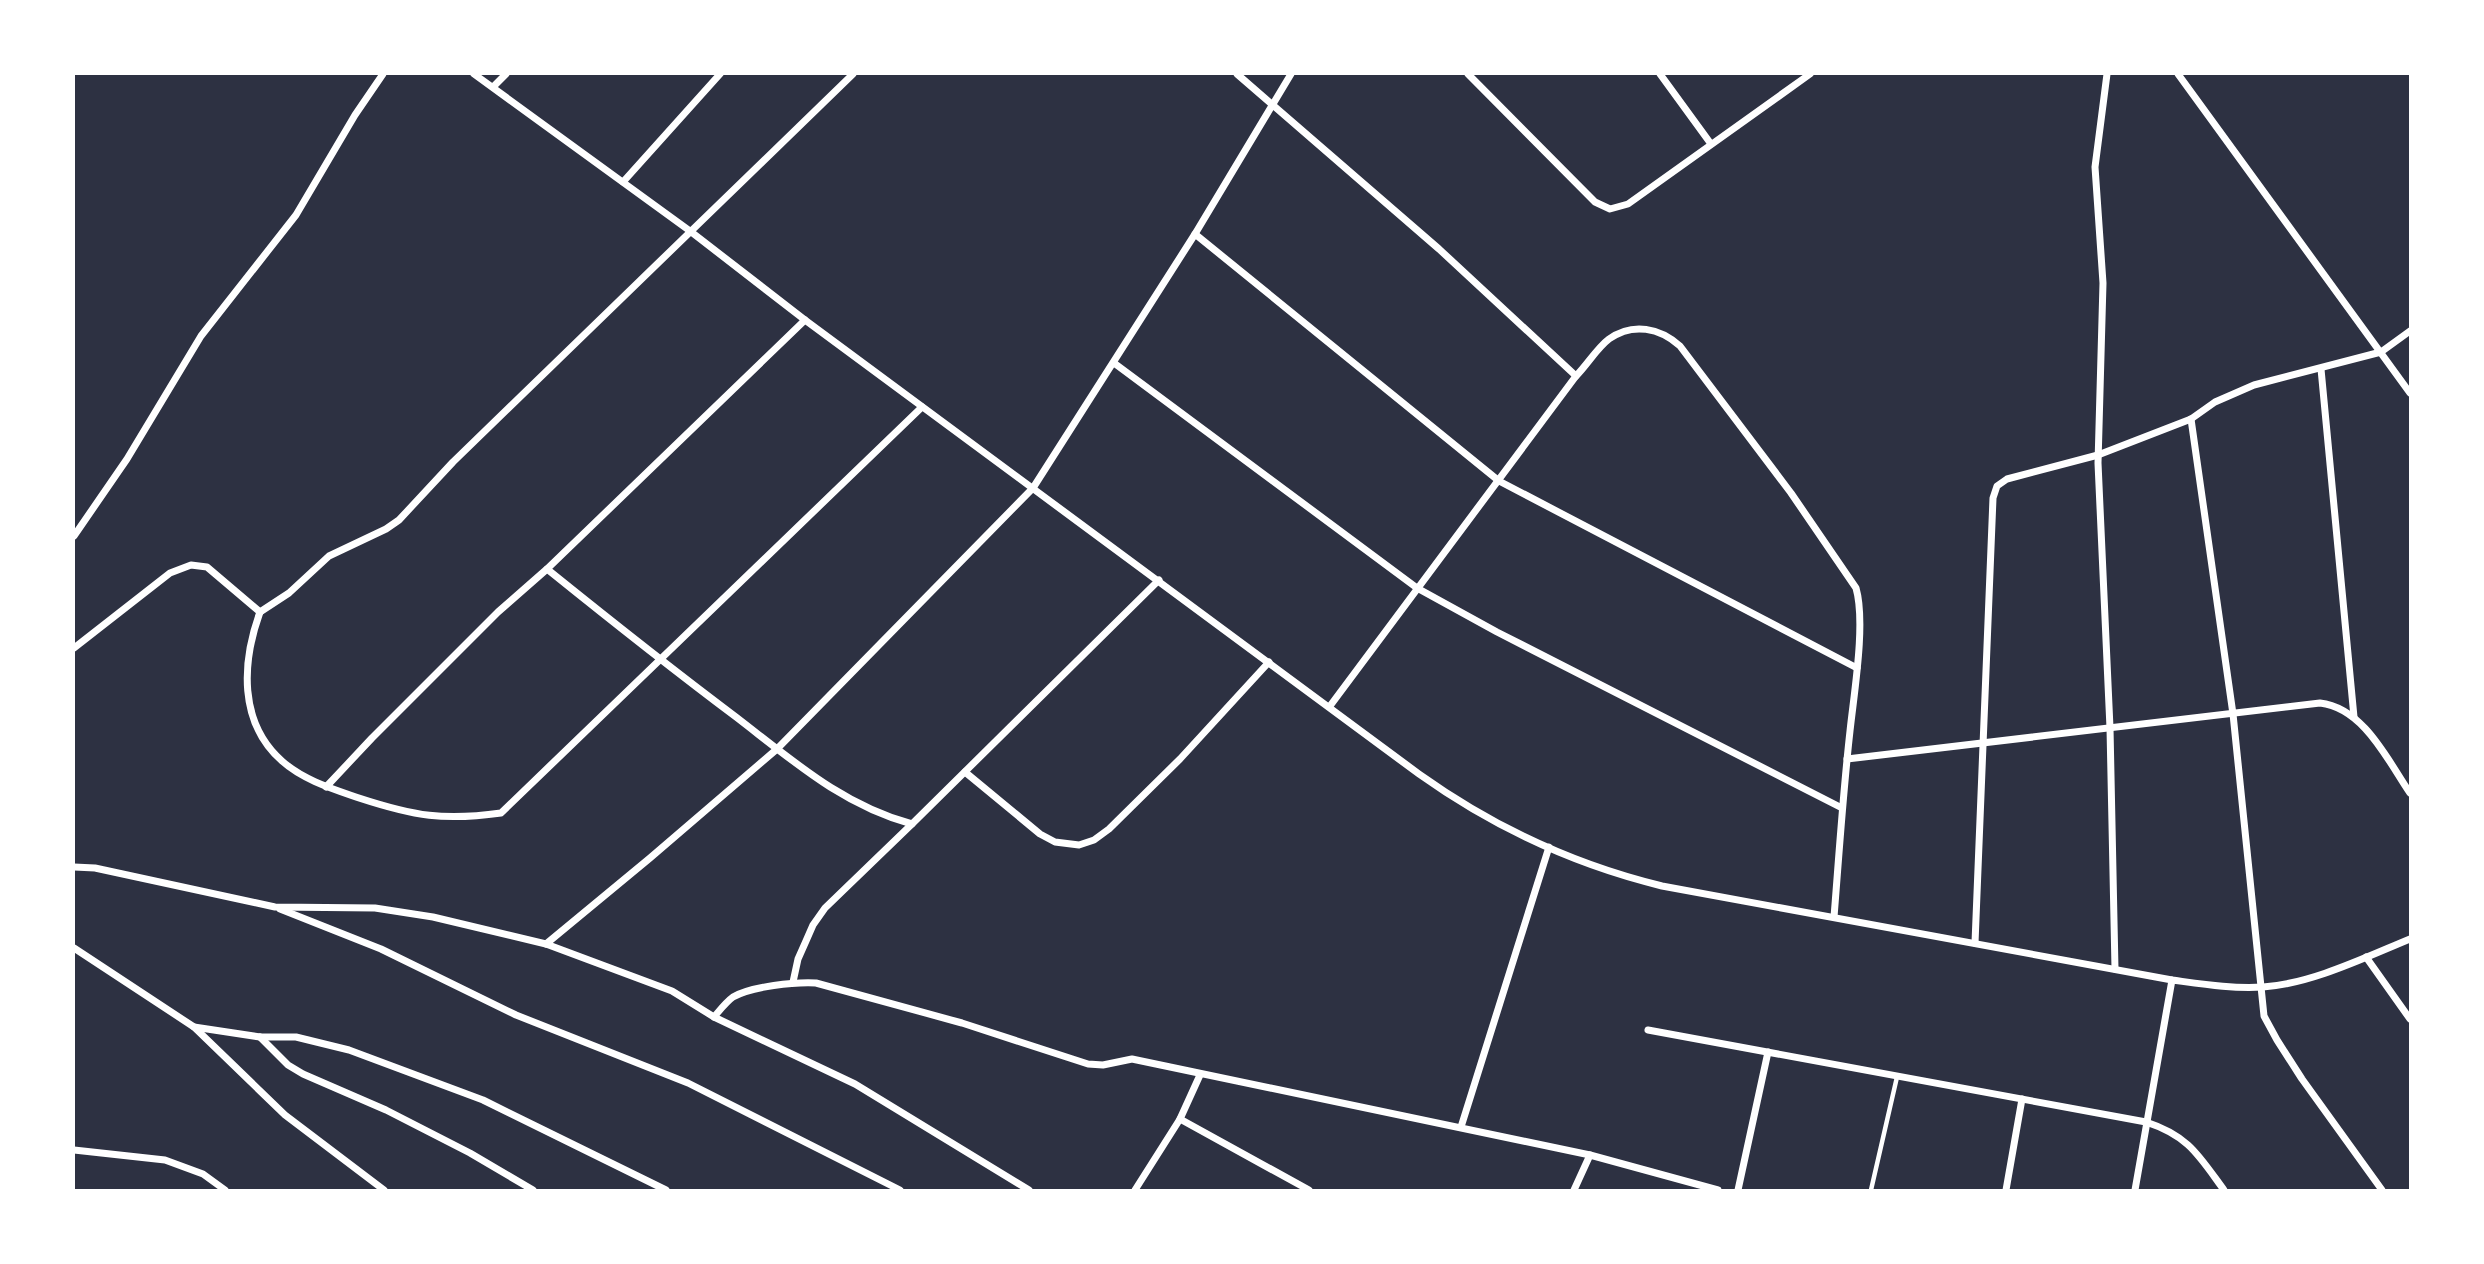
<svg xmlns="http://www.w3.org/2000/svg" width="2484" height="1264" viewBox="0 0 2484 1264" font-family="Lato,sans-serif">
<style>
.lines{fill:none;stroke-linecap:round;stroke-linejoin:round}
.service{stroke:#fff;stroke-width:4.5}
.minor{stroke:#fff;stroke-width:7}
</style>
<rect width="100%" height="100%" fill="#2d3142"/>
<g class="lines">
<!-- service -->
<path class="service" d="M1871,1190L1897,1077"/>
<!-- minor -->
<g class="minor">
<path d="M474,74L690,231L805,320L1419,774C1492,826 1575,865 1662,886L2172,980C2202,984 2233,989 2263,987C2311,984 2366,957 2410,939"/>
<path d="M1237,74L1439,249L1576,376"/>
<path d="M1468,74L1595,202L1610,209L1628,204L1810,74"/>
<path d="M1660,74L1711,144"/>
<path d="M2107,74L2095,167L2103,283L2098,463L2110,728L2115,969"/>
<path d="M2178,74L2410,393"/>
<path d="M493,87L506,74"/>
<path d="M623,182L720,74"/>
<path d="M1195,234L1499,481L1857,668"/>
<path d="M1114,363L1417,588L1497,632L1842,808"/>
<path d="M2321,369L2354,717"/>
<path d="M2191,419L2233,714L2264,1016L2277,1040L2302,1079L2382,1190"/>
<path d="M74,536L127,459L201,336L296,215L355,115L383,74"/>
<path d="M547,569C609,619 672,669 736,717C792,760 842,805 912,824L1159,580"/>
<path d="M260,612C242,662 238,722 282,761C303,780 333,789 359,798C414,816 444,821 501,813L922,407"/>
<path d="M260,612L289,593L329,556L386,529L399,520L453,462L853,74"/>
<path d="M74,648L170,573L191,565L207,567L260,612"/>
<path d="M1330,706L1576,376C1587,365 1597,348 1609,339C1633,322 1660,328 1680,346L1791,493L1856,588C1866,623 1854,693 1850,731C1843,793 1839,855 1834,917"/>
<path d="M1847,759L2320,703C2364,708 2388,761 2410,793"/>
<path d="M965,772L1040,834L1055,842L1079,845L1094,840L1109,829L1180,759L1269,662"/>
<path d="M326,787L372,738L498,612L547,569L805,320"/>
<path d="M74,867L95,868L275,907L375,908L433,917L546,944L672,991L714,1017L855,1084L1029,1190"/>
<path d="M280,909L381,949L516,1015L688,1083L900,1190"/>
<path d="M1975,943L1993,498L1997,486L2007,479L2098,455L2191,419L2215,402L2254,385L2381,352L2410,331"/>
<path d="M546,944L650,858L777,749L1033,488L1195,234L1291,74"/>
<path d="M74,948L194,1027L285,1115L384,1190"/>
<path d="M2366,957L2410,1019"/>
<path d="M793,982L798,959L806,941L813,925L825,908L912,824"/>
<path d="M714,1017C720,1010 726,1002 733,997C752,986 795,982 816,983L962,1023L1088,1064L1103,1065L1132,1059L1590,1155L1718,1190"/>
<path d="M194,1027L260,1037H296L349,1050L483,1100L666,1190"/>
<path d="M1648,1030L2146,1122C2189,1136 2199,1156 2224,1190"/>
<path d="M260,1037L288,1065L303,1074L386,1110L470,1153L533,1190"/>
<path d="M1180,1119L1309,1190"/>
<path d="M1461,1127L1549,847"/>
<path d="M74,1150L165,1160L203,1174L225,1190"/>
<path d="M1135,1190L1180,1119L1200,1075"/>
<path d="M1574,1190L1590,1155"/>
<path d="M1738,1190L1768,1052"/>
<path d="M2006,1190L2022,1099"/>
<path d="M2135,1190L2172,980"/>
</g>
</g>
<!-- border -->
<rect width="2484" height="1264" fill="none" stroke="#ffffff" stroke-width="150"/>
</svg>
